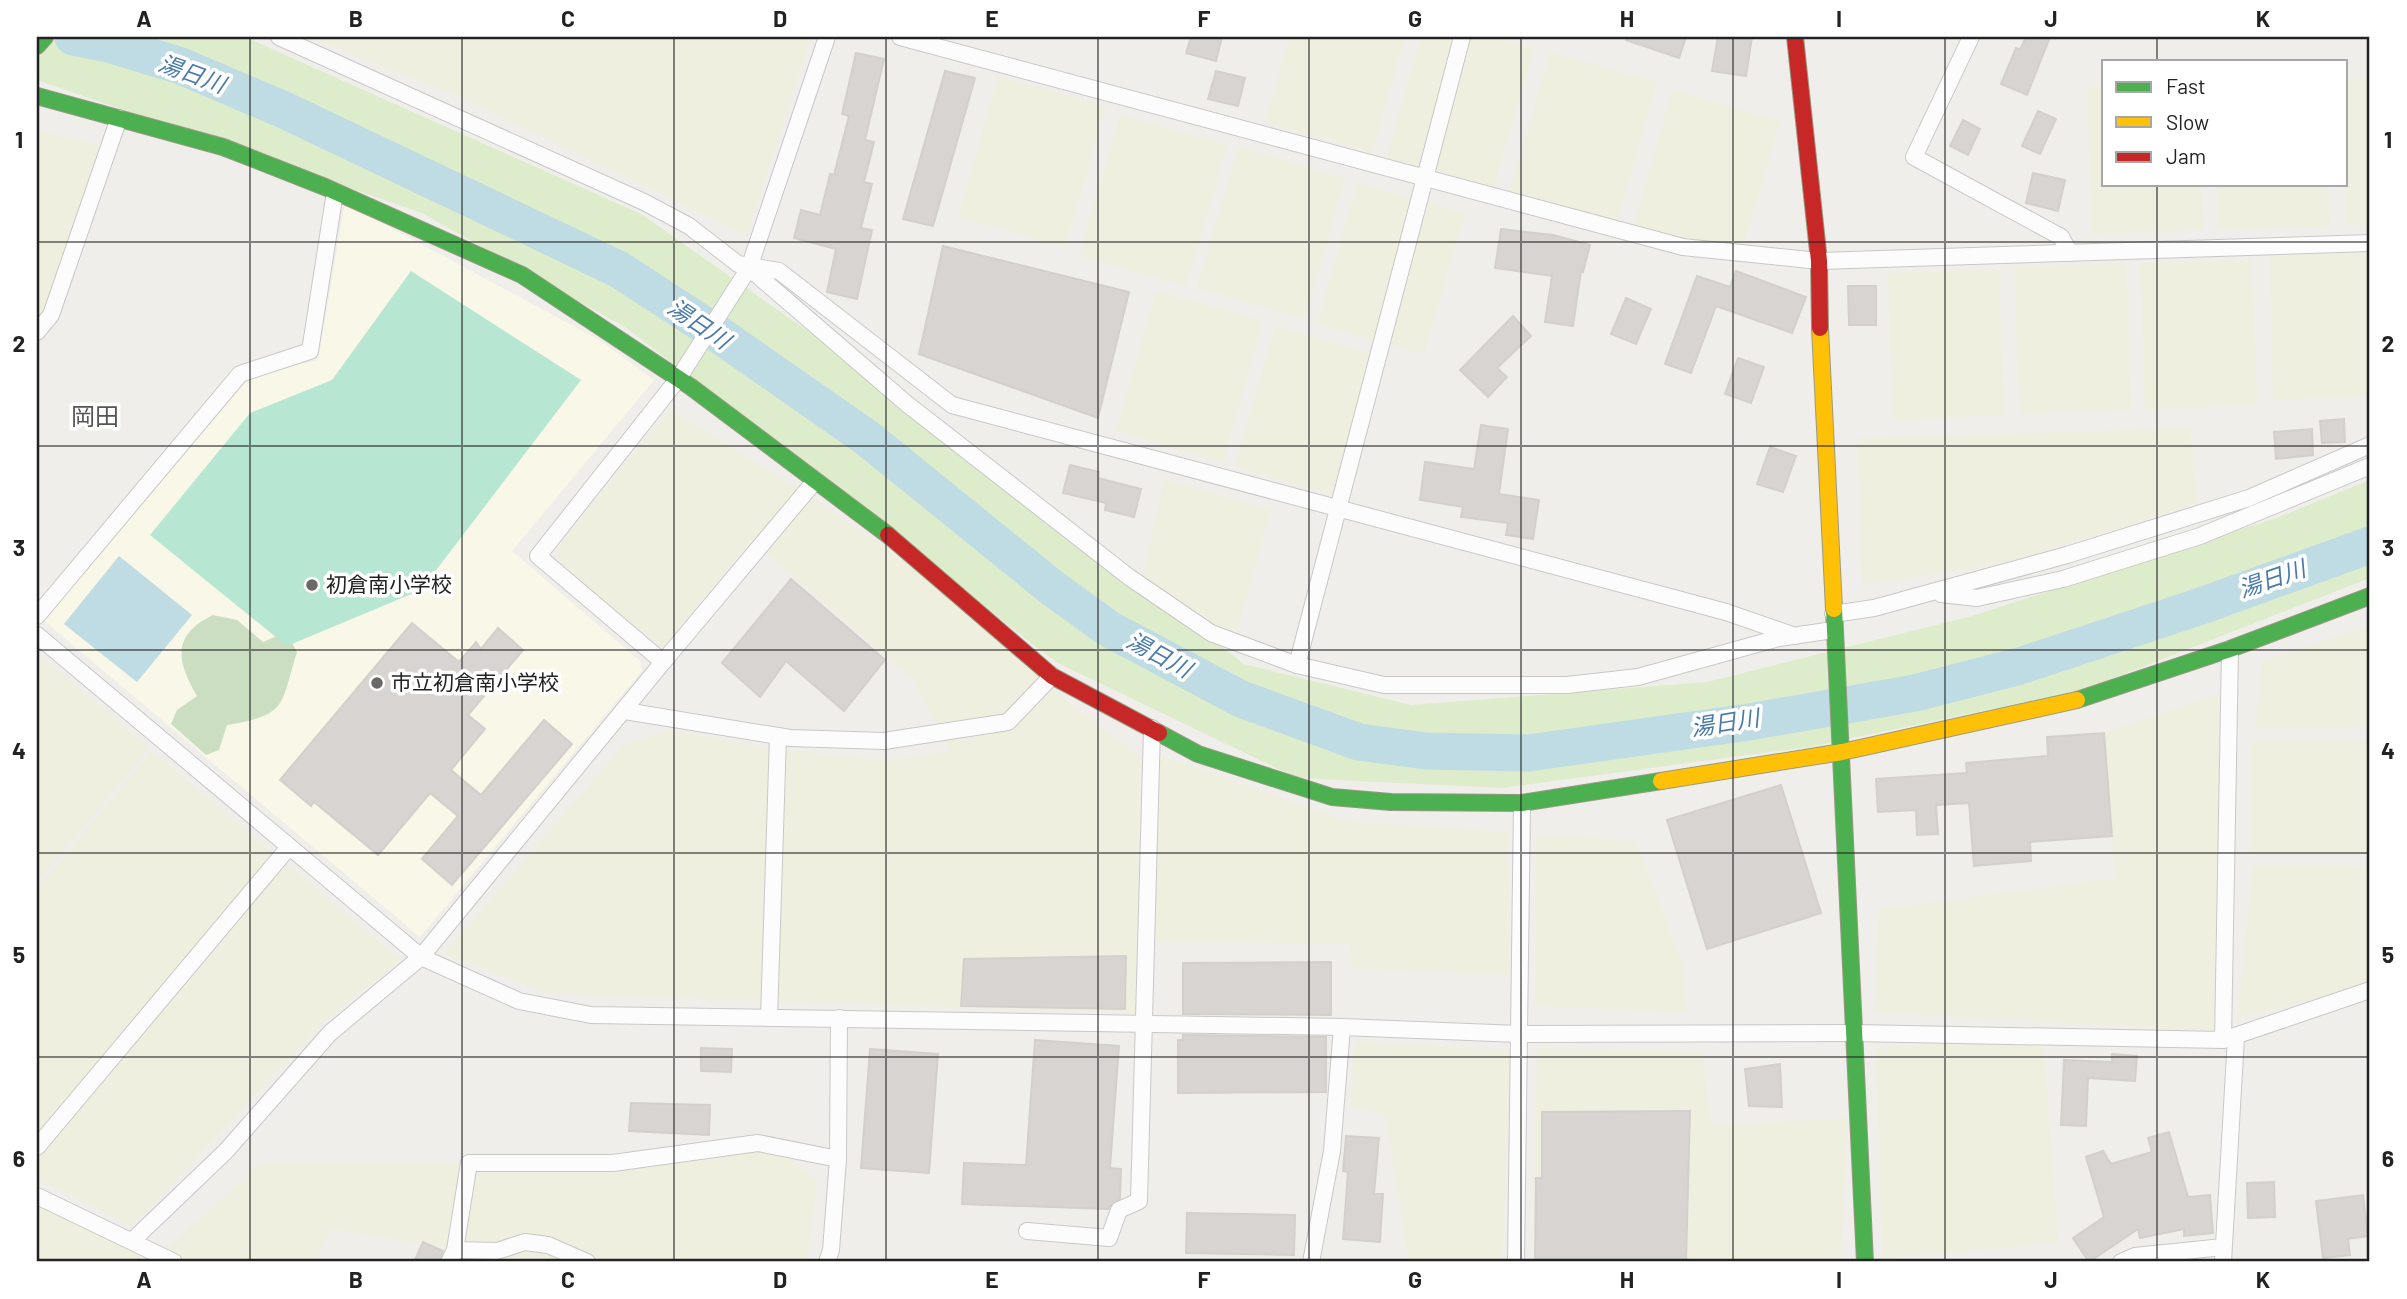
<svg xmlns="http://www.w3.org/2000/svg" width="2407" height="1299" viewBox="0 0 2407 1299" font-family="Barlow,'Noto Sans JP',sans-serif">
<style>
.education{fill:#f8f7e8}
.farmland{fill:#efefdf}
.grass{fill:#ddeccb}
.forest{fill:#cbdec1}
.pitch{fill:#b7e6d2}
.water{fill:#bfdbe3}
.lines{fill:none;stroke-linecap:round;stroke-linejoin:round}
.river{stroke:#bfdbe3;stroke-width:37}
.building{fill:#d7d4d2;stroke:#d3d0cc;stroke-width:2}
.street-casing{stroke:#c9c8c7;stroke-width:18}
.fast-casing{stroke:#999a82;stroke-width:18}
.slow-casing{stroke:#999a82;stroke-width:18}
.jam-casing{stroke:#999a82;stroke-width:18}
.street{stroke:#fdfcfc;stroke-width:16}
.fast{stroke:#4caf50;stroke-width:16}
.slow{stroke:#ffc107;stroke-width:16}
.jam{stroke:#c62828;stroke-width:16}
.grid{fill:none;stroke:#222;stroke-width:2;stroke-opacity:0.55}
.poi-dot{fill:#6a6968;stroke:#fff;stroke-width:2.5}
.labels{text-anchor:middle;stroke-width:7;stroke-linejoin:round;paint-order:stroke}
.poi-label{font-size:21px;fill:#222;stroke:#fff;text-anchor:start}
.water-label{font-size:23px;font-style:italic;fill:#4a7aab;stroke:#fff}
.quarter-label{font-size:24px;fill:#555;stroke:#fff}
.neatline{fill:none;stroke:#222;stroke-width:2.5}
.grid-label{font-size:23px;text-anchor:middle;font-weight:bold;fill:#222}
</style>
<rect width="100%" height="100%" fill="#f0eeeb"/>
<!-- education -->
<path class="education" d="M345,203L601,341L654,380L512,551L640,661L642,671L420,937L43,620L252,375L318,360Z"/>
<!-- farmland -->
<g class="farmland">
<path d="M309,37H811L747,236L467,100Z"/>
<path d="M1289,37H1405L1372,152L1265,122Z"/>
<path d="M1421,37H1492L1534,49L1493,189L1386,159Z"/>
<path d="M1550,52L1657,82L1617,223L1509,193Z"/>
<path d="M998,76L1106,106L1065,247L958,217Z"/>
<path d="M2370,78V224L2346,225V79Z"/>
<path d="M2087,87H2104V184H2202L2203,230L2092,234Z"/>
<path d="M1672,90L1780,121L1739,262L1632,231Z"/>
<path d="M1120,115L1227,145L1186,286L1079,256Z"/>
<path d="M37,130L99,145L48,308L37,320Z"/>
<path d="M1238,147L1345,178L1305,319L1197,288Z"/>
<path d="M1357,183L1465,213L1424,354L1317,324Z"/>
<path d="M2217,184H2328L2330,226L2218,230Z"/>
<path d="M2370,250V396L2273,400L2269,253Z"/>
<path d="M2252,259L2257,405L2145,409L2140,263Z"/>
<path d="M2126,263L2131,410L2019,414L2014,267Z"/>
<path d="M1999,269L2004,415L1892,420L1888,273Z"/>
<path d="M1156,291L1263,321L1223,462L1116,431Z"/>
<path d="M1275,326L1383,357L1342,498L1235,467Z"/>
<path d="M670,409L802,491L970,605L1054,691L1140,757L1135,1013L549,994L444,954L623,745L671,730L762,747L887,761L950,751L912,678L752,541L662,647L561,567L557,548Z"/>
<path d="M2190,428L2197,503L2009,562L1862,585L1857,438Z"/>
<path d="M1164,479L1271,510L1231,651L1141,586Z"/>
<path d="M2370,626V728L2255,727L2262,661Z"/>
<path d="M37,653L149,748L37,882Z"/>
<path d="M2221,693L2213,1031L1874,1012L1879,909L2115,878L2104,733Z"/>
<rect x="2252" y="741" width="118" height="112"/>
<path d="M152,751L401,960L321,1024L132,1227L37,1178V889Z"/>
<path d="M1159,755L1351,822L1508,832L1509,975L1351,968L1350,944L1154,941Z"/>
<path d="M1536,834L1636,841L1684,967L1686,1012L1536,1006Z"/>
<path d="M2253,866H2370V985L2237,1018Z"/>
<path d="M2043,1037L2058,1243L1882,1258L1876,1048Z"/>
<path d="M1355,1041L1510,1050L1502,1262H1409L1385,1114L1350,1108Z"/>
<path d="M1537,1048L1702,1051L1711,1125L1848,1118L1841,1257L1815,1262H1533Z"/>
<path d="M770,1145L817,1180L807,1262H448L454,1249L331,1229L314,1262H188L167,1248L260,1164L469,1163Z"/>
<path d="M37,1204L143,1256L137,1262H37Z"/>
</g>
<!-- grass -->
<path class="grass" d="M37,37H245L641,214L889,388L1244,664L1411,705L1707,682L1972,616L2279,517L2370,480V578L2083,690L1809,747L1501,788L1297,778L1056,662L628,329L422,213L37,80Z"/>
<!-- forest -->
<path class="forest" d="M213,615L237,620L263,642L286,632L297,652C280,705 289,715 227,725L219,750L206,755L171,724L177,710L197,696C176,660 172,635 213,615Z"/>
<!-- pitch -->
<path class="pitch" d="M411,271L581,380L421,590L287,646L150,535L250,413L332,380Z"/>
<!-- water -->
<path class="water" d="M119,556L192,615L137,682L64,624Z"/>
<g class="lines">
<!-- river -->
<path class="river" d="M73,37L109,44L181,66L284,110L618,269L718,334L867,438L1051,587L1109,629L1241,699L1359,742L1426,751L1528,753L1749,722L1915,693L2020,666L2201,606L2370,545"/>
</g>
<!-- building -->
<g class="building">
<path d="M1191,37H1222L1216,61L1186,53Z"/>
<path d="M1626,37H1686L1679,58L1626,40Z"/>
<path d="M1718,37H1752L1746,76L1712,71Z"/>
<path d="M2026,37H2050L2027,95L2001,84L2016,48L2020,50Z"/>
<path d="M856,53L884,59L865,140L874,142L864,182L872,184L861,228L872,230L857,299L827,292L836,249L794,238L801,210L820,215L830,174L834,175L849,116L842,114Z"/>
<path d="M945,71L975,78L933,226L903,219Z"/>
<path d="M1216,71L1245,78L1238,106L1208,99Z"/>
<path d="M2038,111L2056,119L2040,154L2022,146Z"/>
<path d="M1963,120L1980,129L1968,155L1950,146Z"/>
<path d="M2033,173L2065,180L2058,211L2026,203Z"/>
<path d="M1501,229L1553,235L1590,245L1583,272L1581,271L1573,326L1545,322L1552,276L1495,268Z"/>
<path d="M943,246L1129,292L1098,418L919,354Z"/>
<path d="M1736,271L1806,297L1792,333L1716,306L1691,373L1665,364L1697,276L1730,287Z"/>
<path d="M1848,286H1876V325H1849Z"/>
<path d="M1626,298L1651,309L1636,344L1611,334Z"/>
<path d="M1513,316L1531,336L1497,368L1507,377L1488,397L1460,370Z"/>
<path d="M1738,358L1764,367L1751,403L1725,394Z"/>
<path d="M2344,419L2345,442L2322,443L2320,421Z"/>
<path d="M1481,425L1508,429L1499,494L1539,500L1533,539L1506,535L1508,523L1461,517L1463,507L1420,500L1425,462L1474,469Z"/>
<path d="M2312,429L2313,455L2276,459L2274,432Z"/>
<path d="M1770,447L1796,456L1783,492L1757,484Z"/>
<path d="M1070,465L1099,472L1098,478L1141,489L1134,517L1105,510L1106,503L1063,493Z"/>
<path d="M791,579L885,660L844,711L786,661L760,697L722,663Z"/>
<path d="M412,623L459,662L476,642L481,649L498,628L523,650L468,715L485,729L451,770L481,795L544,720L572,744L452,885L422,859L458,816L430,793L378,855L314,802L311,806L280,780Z"/>
<path d="M2104,733L2112,836L2030,842L2031,861L1974,866L1969,803L1936,805L1938,834L1917,835L1916,810L1878,812L1876,779L1967,773L1966,763L2048,756L2047,737Z"/>
<path d="M1781,785L1821,913L1707,949L1667,820Z"/>
<path d="M1126,956L1125,1009L961,1006L964,959Z"/>
<path d="M1331,962V1015L1183,1014V963Z"/>
<path d="M1183,1035L1326,1037V1092L1178,1093V1040H1183Z"/>
<path d="M1035,1040L1119,1046L1110,1168L1121,1169L1120,1198L1108,1209L962,1204L964,1163L1026,1165Z"/>
<path d="M701,1048L732,1049L731,1072L701,1071Z"/>
<path d="M870,1049L938,1054L929,1173L861,1168Z"/>
<path d="M2112,1054L2137,1056L2135,1081L2088,1078L2086,1126L2061,1125L2064,1060L2112,1062Z"/>
<path d="M1780,1064L1782,1107L1749,1106L1745,1069Z"/>
<path d="M631,1103L710,1105L709,1135L629,1131Z"/>
<path d="M1690,1111L1686,1262H1535L1536,1178H1542V1112Z"/>
<path d="M2169,1132L2188,1197L2210,1195L2213,1233L2184,1236V1229L2140,1238L2138,1229L2089,1262L2073,1238L2104,1217L2086,1157L2103,1151L2111,1164L2152,1152L2148,1138Z"/>
<path d="M1346,1136L1379,1138L1374,1194H1383L1380,1242L1343,1239L1348,1172L1343,1171Z"/>
<path d="M2274,1182L2275,1217L2248,1218L2247,1183Z"/>
<path d="M2363,1195L2368,1236L2348,1239L2350,1255L2323,1258L2316,1201Z"/>
<path d="M1187,1213L1295,1215L1294,1255L1186,1253Z"/>
<path d="M423,1242L443,1251L439,1262H414Z"/>
</g>
<g class="lines">
<!-- street casing -->
<g class="street-casing">
<g id="street">
<path d="M279,37L644,202L689,226L738,264L779,271L952,405L1726,612L1795,636"/>
<path d="M900,37L1683,247L1819,261L2370,243"/>
<path d="M1971,37L1914,157L2061,237L2070,253"/>
<path d="M749,268L907,404L1129,577L1211,633L1297,665L1384,685H1567L1638,677L1779,638L1833,630"/>
<path d="M37,332L51,315L119,118"/>
<path d="M1941,594L1977,598L2063,579L2200,536L2370,466"/>
<path d="M1833,614L1874,608L2067,555L2249,498L2370,445"/>
<path d="M37,616L240,374L310,351L335,192"/>
<path d="M37,635L421,957L519,1001L591,1015L1342,1027L1519,1034L1855,1033L2223,1040L2370,990"/>
<path d="M663,662L815,481"/>
<path d="M1297,665L1462,37"/>
<path d="M625,711L790,738L884,741L1008,722L1052,676"/>
<path d="M769,1018L778,736"/>
<path d="M2223,1040L2230,649"/>
<path d="M37,1147L289,847"/>
<path d="M37,1196L174,1262"/>
<path d="M1027,1231L1109,1238L1119,1210L1139,1201L1152,728"/>
<path d="M132,1241L226,1151L330,1033L421,957L663,662L538,556L678,379L749,268L827,37"/>
<path d="M455,1250L497,1251L525,1242L548,1245L587,1262"/>
<path d="M449,1262L455,1250L469,1163H613L758,1143L838,1159"/>
<path d="M827,1262L831,1250L838,1159L839,1018"/>
<path d="M1311,1262L1332,1151L1342,1027"/>
<path d="M1516,1262L1522,803"/>
<path d="M2121,1262L2135,1256L2223,1247"/>
<path d="M2223,1262L2236,1037"/>
</g>
</g>
<!-- fast casing -->
<g class="fast-casing">
<g id="fast">
<path d="M37,46L45,37"/>
<path d="M37,96L223,147L325,187L522,275L691,387L888,535"/>
<path d="M1834,609L1865,1262"/>
<path d="M2077,700L2230,649L2370,596"/>
<path d="M1159,733L1198,754L1332,797L1391,802L1522,803L1661,781"/>
</g>
</g>
<!-- slow casing -->
<g class="slow-casing">
<g id="slow">
<path d="M1820,328L1834,609"/>
<path d="M1661,781L1842,752L2077,700"/>
</g>
</g>
<!-- jam casing -->
<g class="jam-casing">
<g id="jam">
<path d="M1795,37L1819,261L1820,328"/>
<path d="M888,535L1052,676L1159,733"/>
</g>
</g>
<!-- street -->
<use href="#street" class="street"/>
<!-- fast -->
<use href="#fast" class="fast"/>
<!-- slow -->
<use href="#slow" class="slow"/>
<!-- jam -->
<use href="#jam" class="jam"/>
</g>
<!-- grid -->
<path class="grid" d="M250,37V1262M462,37V1262M674,37V1262M886,37V1262M1098,37V1262M1309,37V1262M1521,37V1262M1733,37V1262M1945,37V1262M2157,37V61M2157,184V1262M37,242H2370M37,446H2370M37,650H2370M37,853H2370M37,1057H2370"/>
<!-- markers -->
<g class="poi-dot">
<circle cx="312" cy="585" r="7"/>
<circle cx="377" cy="683" r="7"/>
</g>
<g class="labels">
<!-- poi labels -->
<g class="poi-label">
<text x="326" y="592">初倉南小学校</text>
<text x="391" y="690">市立初倉南小学校</text>
</g>
<!-- water labels -->
<g class="water-label">
<text transform="translate(192 74) rotate(20)" y="8">湯日川</text>
<text transform="translate(699 324) rotate(34)" y="8">湯日川</text>
<text transform="translate(2272 579) rotate(-19)" y="8">湯日川</text>
<text transform="translate(1159 655) rotate(28)" y="8">湯日川</text>
<text transform="translate(1725 723) rotate(-9)" y="8">湯日川</text>
</g>
<!-- quarter labels -->
<g class="quarter-label">
<text x="95" y="425">岡田</text>
</g>
</g>
<!-- border -->
<rect width="2407" height="1299" fill="none" stroke="#ffffff" stroke-width="77"/>
<!-- legend -->
<rect x="2102" y="60" width="245" height="126" fill="#ffffff" stroke="#a7a7a7" stroke-width="2"/>
<rect x="2116" y="82" width="35" height="10" fill="#4caf50" stroke="#a7a7a7" stroke-width="2"/>
<text x="2166" y="94" font-size="21" fill="#222222">Fast</text>
<rect x="2116" y="117" width="35" height="10" fill="#ffc107" stroke="#a7a7a7" stroke-width="2"/>
<text x="2166" y="130" font-size="21" fill="#222222">Slow</text>
<rect x="2116" y="152" width="35" height="10" fill="#c62828" stroke="#a7a7a7" stroke-width="2"/>
<text x="2166" y="164" font-size="21" fill="#222222">Jam</text>
<rect x="38" y="38" width="2330" height="1222" class="neatline"/>
<g class="grid-label">
<text x="144" y="27">A</text>
<text x="356" y="27">B</text>
<text x="568" y="27">C</text>
<text x="780" y="27">D</text>
<text x="992" y="27">E</text>
<text x="1204" y="27">F</text>
<text x="1415" y="27">G</text>
<text x="1627" y="27">H</text>
<text x="1839" y="27">I</text>
<text x="2051" y="27">J</text>
<text x="2263" y="27">K</text>
<text x="19" y="148">1</text>
<text x="2388" y="148">1</text>
<text x="19" y="352">2</text>
<text x="2388" y="352">2</text>
<text x="19" y="556">3</text>
<text x="2388" y="556">3</text>
<text x="19" y="759">4</text>
<text x="2388" y="759">4</text>
<text x="19" y="963">5</text>
<text x="2388" y="963">5</text>
<text x="19" y="1167">6</text>
<text x="2388" y="1167">6</text>
<text x="144" y="1288">A</text>
<text x="356" y="1288">B</text>
<text x="568" y="1288">C</text>
<text x="780" y="1288">D</text>
<text x="992" y="1288">E</text>
<text x="1204" y="1288">F</text>
<text x="1415" y="1288">G</text>
<text x="1627" y="1288">H</text>
<text x="1839" y="1288">I</text>
<text x="2051" y="1288">J</text>
<text x="2263" y="1288">K</text>
</g>
</svg>
